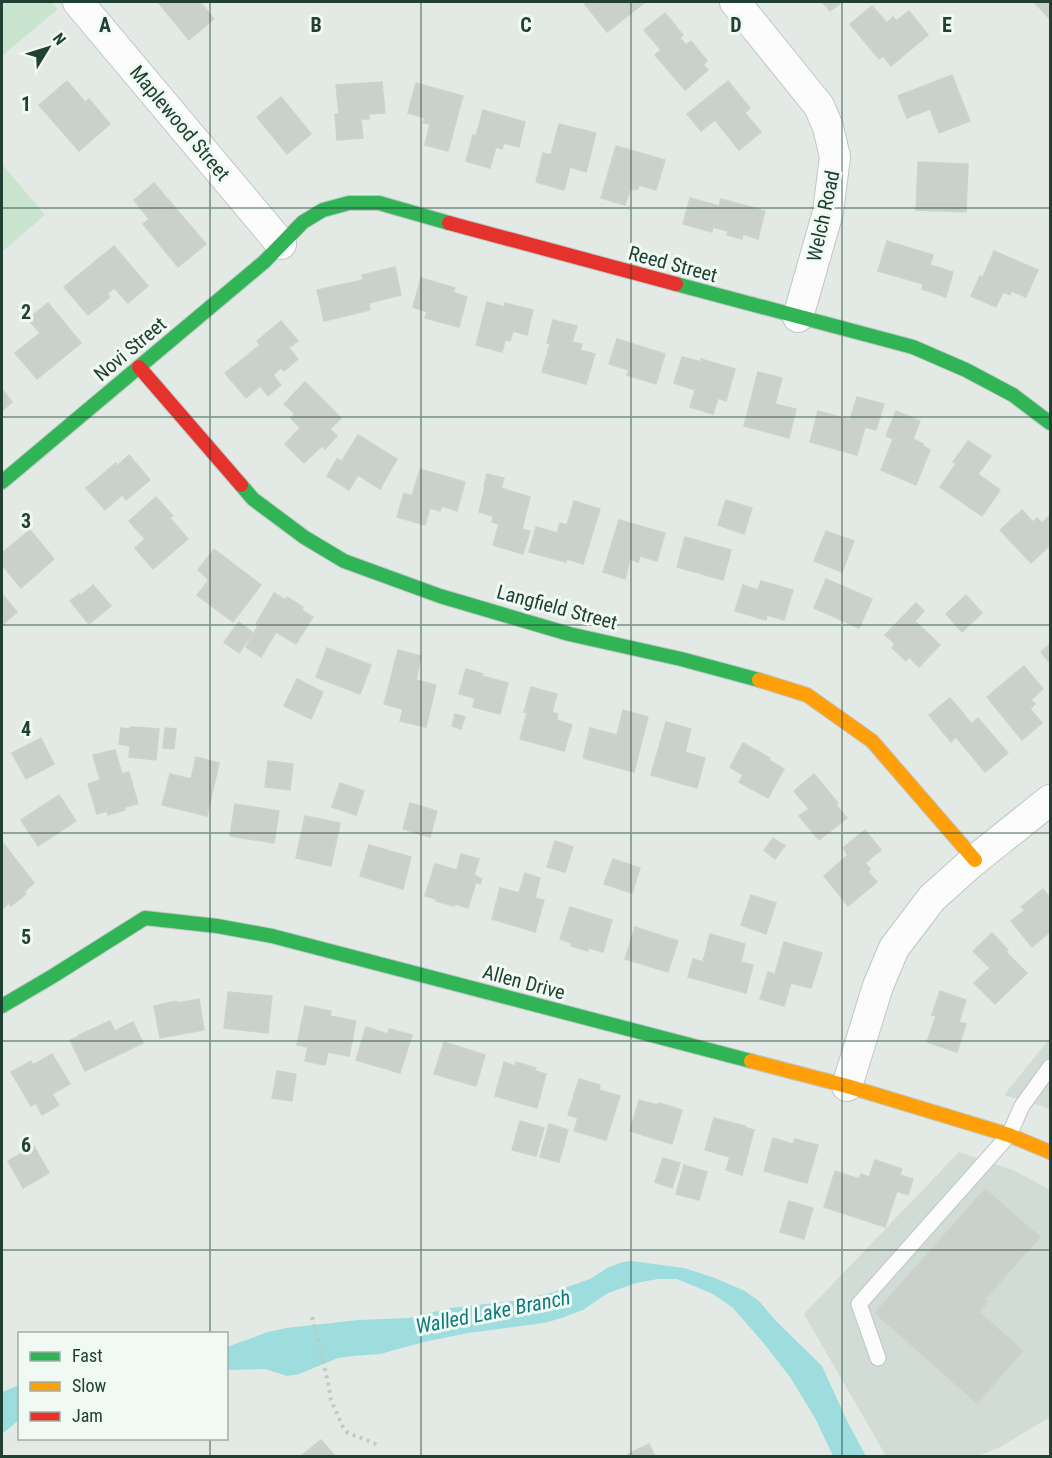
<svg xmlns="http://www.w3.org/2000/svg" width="1052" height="1458" viewBox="0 0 1052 1458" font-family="'Roboto Condensed',sans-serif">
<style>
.built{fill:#d0dcd5}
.green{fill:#cae5cf}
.water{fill:#9edddd}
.building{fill:#cad1cd;stroke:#ccd3cf;stroke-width:1.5}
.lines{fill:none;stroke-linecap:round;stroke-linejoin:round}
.lane-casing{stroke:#c0c7c3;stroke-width:17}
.street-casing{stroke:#c0c7c3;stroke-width:32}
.fast-casing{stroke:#bec8c3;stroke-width:16}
.slow-casing{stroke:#bec8c3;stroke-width:16}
.jam-casing{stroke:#bec8c3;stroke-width:16}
.path{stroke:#c0cac4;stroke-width:4;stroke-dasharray:3 4.5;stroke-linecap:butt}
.lane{stroke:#fbfcfb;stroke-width:15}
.street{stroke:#fbfcfb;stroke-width:30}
.fast{stroke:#30b455;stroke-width:14}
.slow{stroke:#ff9f0a;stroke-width:14}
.jam{stroke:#e5322d;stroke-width:14}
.grid{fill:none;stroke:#1f4032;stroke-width:1.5;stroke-opacity:0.55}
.labels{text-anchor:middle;stroke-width:6;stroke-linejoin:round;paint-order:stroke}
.street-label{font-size:20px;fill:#1f4032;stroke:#f1f9f4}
.water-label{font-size:21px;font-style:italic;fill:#127a7d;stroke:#f1f9f4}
.grid-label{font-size:20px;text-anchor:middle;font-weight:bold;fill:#1f4032;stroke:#f1f9f4;stroke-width:6;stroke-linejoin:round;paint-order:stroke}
</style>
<rect width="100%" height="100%" fill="#e3eae6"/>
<!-- built -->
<g class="built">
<path d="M1050,1038V1110L1042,1106L1004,1095Z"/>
<path d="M959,1152L1013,1170L1050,1190V1417L1000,1447L978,1456H886L804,1314Z"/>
</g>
<!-- green -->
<g class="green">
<path d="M2,2H51L58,9L2,56Z"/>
<path d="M2,164L45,215L2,252Z"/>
</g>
<!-- water -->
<g class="water">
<path d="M632,1261L684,1268L715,1278L745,1291L759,1301L775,1320L822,1366L848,1423L866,1456H833L815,1418L790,1377L761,1340L733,1308L713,1294L677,1279H658L636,1283L608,1293L583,1310L562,1318L544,1323L468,1333L424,1342L380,1354L352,1356L338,1358L299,1374L287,1376L265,1369L227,1370V1347L268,1332L286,1328L358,1320L409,1318L450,1308L513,1301L550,1293L590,1279L607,1268L623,1262Z"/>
<path d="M19,1385V1420L2,1434V1392Z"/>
</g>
<!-- building -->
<g class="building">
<path d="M158,2H200L214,19L189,40Z"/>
<path d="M583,2H645L607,32Z"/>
<path d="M822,2H842L830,11Z"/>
<path d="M1034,2H1050V19Z"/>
<path d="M872,6L887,23L893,17L896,21L909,11L928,35L891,66L883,56L879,59L850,24Z"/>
<path d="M665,13L683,35L680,38L686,45L691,41L707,61L703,65L708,70L685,90L655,55L661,50L644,30Z"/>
<path d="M952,75L970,121L939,133L930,109L907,118L898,96Z"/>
<path d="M67,81L85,102L89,99L110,124L79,151L39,105Z"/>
<path d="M728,81L750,108L745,113L761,132L739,150L715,120L701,131L687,114Z"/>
<path d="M382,82L385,113L369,114V119H361L363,138L337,140L335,114H339L336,85Z"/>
<path d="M416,83L463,96L448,151L425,145L430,124L423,123L425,118L408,113Z"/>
<path d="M281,97L311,134L287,154L257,117Z"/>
<path d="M483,110L525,122L519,147L504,143L502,149L496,147L490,168L466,161L473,135L476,136Z"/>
<path d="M559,124L596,133L586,172L570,167L564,190L536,182L543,153L551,155Z"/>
<path d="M616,146L665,160L656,190L639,185L638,189L630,190L625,205L601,198Z"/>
<path d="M918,162L968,164L966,212L916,210Z"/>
<path d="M154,183L206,244L178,267L143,224L149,219L134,200Z"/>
<path d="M690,198L719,206L721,199L765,211L758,239L743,234L742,239L727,235L728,231L713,227L712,232L683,224Z"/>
<path d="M887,241L933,255L930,265L953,272L946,297L922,289L923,284L878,271Z"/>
<path d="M114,246L148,286L128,303L114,288L107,294L110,297L88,315L64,287Z"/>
<path d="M994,251L1038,270L1026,297L1011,291L1010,295L1003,292L996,307L971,296L980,276L983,277Z"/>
<path d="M395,267L401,295L369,303L370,310L324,321L317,290L363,280L362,275Z"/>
<path d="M421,278L455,288L453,292L467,297L459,327L425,318L427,312L413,307Z"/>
<path d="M487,302L504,307L505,303L533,310L527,335L513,331L510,341L505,340L502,352L476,345Z"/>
<path d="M48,303L81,343L37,379L15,353L40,333L28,319Z"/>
<path d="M553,320L577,326L572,342L582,344L580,350L595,354L586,384L542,372L550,344L547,343Z"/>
<path d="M281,321L298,341L289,348L298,359L284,371L281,368L273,375L281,385L268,396L260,386L246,398L225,373L260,345L257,341Z"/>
<path d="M617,339L665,354L656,384L627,375L629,370L609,364Z"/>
<path d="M682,357L701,362V359L735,369L726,401L718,398L713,414L690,407L695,390L674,383Z"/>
<path d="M758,372L782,378L775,404L796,409L789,438L744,426Z"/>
<path d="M305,382L341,418L330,429L337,436L325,449L322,446L304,463L285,444L300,428L291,418L295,414L284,404Z"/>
<path d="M2,389L12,402L2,411Z"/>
<path d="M857,397L884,404L876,430L865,427L857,455L810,442L818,411L850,420Z"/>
<path d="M896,411L920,421L913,439L923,444V446L930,450L916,485L881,470L893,439L886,436Z"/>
<path d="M358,435L397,459L380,489L358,475L349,490L327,476L337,459L342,461Z"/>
<path d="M968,441L991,456L978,474L1000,490L982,516L940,487L956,464L953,462Z"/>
<path d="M129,455L150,480L126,500L122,495L105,510L86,488L116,463L117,466Z"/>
<path d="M420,469L465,482L457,511L442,506L440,511L430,508L425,525L397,517L404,493L412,496Z"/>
<path d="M487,474L504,478L501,488L530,497L522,529L530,531L523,554L493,545L499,524L492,522L493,516L479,512L485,487L484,486Z"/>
<path d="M156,497L173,516L170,518L188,539L153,569L135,548L145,539L129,521Z"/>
<path d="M726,500L752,508L744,534L718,525Z"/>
<path d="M574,501L600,509L583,564L567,559L566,562L529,552L536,527L557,533L560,523L567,525Z"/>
<path d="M1022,510L1033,522L1037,518L1042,523L1050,515V548L1049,546L1031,563L1000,530Z"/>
<path d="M619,520L665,533L657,561L640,556L638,562L630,559L625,579L603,572Z"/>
<path d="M30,530L54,559L21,588L2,565V553Z"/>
<path d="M826,531L854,541L842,572L814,561Z"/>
<path d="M685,537L731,550L723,580L677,567Z"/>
<path d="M214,549L261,585L233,622L197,595L209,580L198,570Z"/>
<path d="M826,579L872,599L859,628L814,608Z"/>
<path d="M761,581L793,590L784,620L767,615L766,620L735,611L743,585L758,590Z"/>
<path d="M93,585L111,606L89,624L70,601L79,594L80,596Z"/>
<path d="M274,593L286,600L287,597L303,607L302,610L313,617L296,644L276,632L261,657L246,647L258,626L256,624Z"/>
<path d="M2,594L17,612L2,625Z"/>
<path d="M966,595L982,613L962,632L946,614Z"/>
<path d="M916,603L924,611L915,621L940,645L919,667L909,657L906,661L892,648L895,644L885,635Z"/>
<path d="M239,622L253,633L239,653L224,642Z"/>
<path d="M1050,644V663L1041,652Z"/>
<path d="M327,648L371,665L360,694L316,677Z"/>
<path d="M398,650L421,656L416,680L436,685L426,727L400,721L403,709L384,704Z"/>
<path d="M1024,666L1043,689L1031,700L1035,704L1030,709L1042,723L1022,740L987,697Z"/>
<path d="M466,669L483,674L482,676L508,683L500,714L473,707L475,698L459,694Z"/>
<path d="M297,679L323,692L311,719L284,706Z"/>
<path d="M531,687L557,694L552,712L558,714L557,720L572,725L564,751L520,739L527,713L524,712Z"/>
<path d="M950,698L972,724L978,718L1008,753L985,772L956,737L951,742L929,715Z"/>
<path d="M623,710L648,717L634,772L583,758L590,728L617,735Z"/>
<path d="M455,714L465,717L461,729L452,726Z"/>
<path d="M666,722L691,729L685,752L705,758L697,788L651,775Z"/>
<path d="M131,727L159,729L156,760L129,757L130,746L119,744L121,728L130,729Z"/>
<path d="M165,728L176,729L174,749L163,748Z"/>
<path d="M41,738L54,764L26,779L12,753Z"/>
<path d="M743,743L770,758L769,760L784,769L768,798L739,782L743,775L730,767Z"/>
<path d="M115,750L122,774L129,772L138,804L125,807V810L108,815L107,811L97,814L88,784L100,780L93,755Z"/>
<path d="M196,757L219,763L207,816L162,805L170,774L191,779Z"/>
<path d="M268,761L293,764L290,790L265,787Z"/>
<path d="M814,774L838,803L836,805L847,818L819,840L799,816L809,809L794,791Z"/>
<path d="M340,783L364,791L356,815L332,807Z"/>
<path d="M59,795L76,821L38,846L21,820Z"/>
<path d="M410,803L437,811L430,837L403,829Z"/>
<path d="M235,804L279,811L274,843L230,836Z"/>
<path d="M305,816L340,823L331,866L296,858Z"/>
<path d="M865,830L881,850L865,863L870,869L868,872L877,882L848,906L824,876L848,855L843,848Z"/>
<path d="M773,838L785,846L775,859L764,850Z"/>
<path d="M555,841L573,847L565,872L547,867Z"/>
<path d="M2,842L34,883L24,892L26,894L11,906L9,903L2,909Z"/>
<path d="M369,845L411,857L403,889L360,876Z"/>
<path d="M461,854L479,859L474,875L482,879L480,884L476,882L468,908L455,904L454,906L436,901L437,899L425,896L435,864L457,870Z"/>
<path d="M613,859L640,868L632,893L604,884Z"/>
<path d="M525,873L540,878L535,898L544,900L535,932L492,919L500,888L519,893Z"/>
<path d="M1043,889L1050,898V917L1048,919L1050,922V932L1032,947L1011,921L1025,910L1021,907Z"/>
<path d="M751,895L776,903L766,934L741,925Z"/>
<path d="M570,907L612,920L603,952L589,948L588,951L571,946V943L560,939Z"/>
<path d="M635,927L678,941L668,972L625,959Z"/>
<path d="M992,933L1008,950L1006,952L1027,973L995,1004L974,983L990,968L973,951Z"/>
<path d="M710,934L745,944L741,962L753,965L746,993L688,977L693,959L703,962Z"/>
<path d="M784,942L822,953L811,988L791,983L784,1006L760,999L768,972L775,974Z"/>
<path d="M940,991L966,1000L959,1022L966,1024L957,1052L927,1042L936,1016L932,1015Z"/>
<path d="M228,992L272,996L268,1033L224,1028Z"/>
<path d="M199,999L204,1030L160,1038L154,1006L176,1001L177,1003Z"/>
<path d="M305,1006L331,1011L330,1016L356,1021L349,1056L328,1052L325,1065L305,1061L308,1047L297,1045Z"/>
<path d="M110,1021L115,1031L133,1022L143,1043L85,1071L70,1040L79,1036V1035Z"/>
<path d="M366,1027L388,1034L389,1029L412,1035L400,1073L356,1060Z"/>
<path d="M444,1042L485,1055L476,1086L434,1074Z"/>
<path d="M52,1054L70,1084L52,1094L59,1105L42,1115L36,1103L31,1106L11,1072L31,1061L33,1065Z"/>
<path d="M504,1062L515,1066L516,1062L536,1068L535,1071L546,1074L537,1108L495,1096Z"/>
<path d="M277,1071L296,1074L292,1101L272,1098Z"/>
<path d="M579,1079L600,1085L599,1090L620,1096L606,1140L574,1131L578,1118L568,1115Z"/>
<path d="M639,1100L658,1105L659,1103L682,1110L672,1144L630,1131Z"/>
<path d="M714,1118L745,1126L744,1127L754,1130L742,1175L726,1170L730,1157L705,1150Z"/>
<path d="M520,1121L544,1128L536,1156L512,1150Z"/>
<path d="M549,1124L568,1130L559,1162L540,1157Z"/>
<path d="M773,1138L793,1144L795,1139L818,1145L807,1183L764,1171Z"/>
<path d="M34,1146L49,1173L23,1188L8,1161Z"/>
<path d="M663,1158L680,1163L672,1188L655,1182Z"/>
<path d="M875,1160L902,1169L900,1175L913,1179L908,1195L897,1191L885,1227L824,1207L835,1171L859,1179L861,1174L869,1177Z"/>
<path d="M684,1165L707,1172L699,1200L676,1194Z"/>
<path d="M985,1189L1040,1237L985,1299L988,1302L979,1312L1023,1351L977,1403L875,1313Z"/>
<path d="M789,1201L813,1208L804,1239L780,1232Z"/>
<path d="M321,1440L335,1456H301Z"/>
<path d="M649,1444L655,1456H629L628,1454Z"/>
</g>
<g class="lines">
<!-- lane casing -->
<g class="lane-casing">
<path id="lane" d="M878,1358L859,1304L1009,1135L1022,1106L1050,1067"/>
</g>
<!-- street casing -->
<g class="street-casing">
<g id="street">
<path d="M78,2L281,244"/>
<path d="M735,2L819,106L828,127L835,157L828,212L798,317"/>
<path d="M847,1086L878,986L894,948L932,898L970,864L1050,800"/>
</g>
</g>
<!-- fast casing -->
<g class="fast-casing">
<g id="fast">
<path d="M676,284L913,347L966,370L1013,395L1050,423"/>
<path d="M2,482L264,262L303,222L323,210L349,203H379L449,223"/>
<path d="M241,485L253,499L304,537L344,561L440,596L569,634L681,659L759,680"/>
<path d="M2,1006L53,976L145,918L217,926L272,936L751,1061"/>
</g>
</g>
<!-- slow casing -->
<g class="slow-casing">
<g id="slow">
<path d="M759,680L807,695L872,741L975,860"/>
<path d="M751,1061L847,1086L1009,1135L1050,1152"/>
</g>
</g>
<!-- jam casing -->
<g class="jam-casing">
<g id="jam">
<path d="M449,223L676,284"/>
<path d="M139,367L241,485"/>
</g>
</g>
<!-- path -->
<path class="path" d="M312,1317L328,1382L331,1400L343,1427L348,1433L374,1443L378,1446"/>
<!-- lane -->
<use href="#lane" class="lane"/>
<!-- street -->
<use href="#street" class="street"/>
<!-- fast -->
<use href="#fast" class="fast"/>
<!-- slow -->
<use href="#slow" class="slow"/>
<!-- jam -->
<use href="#jam" class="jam"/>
</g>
<!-- grid -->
<path class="grid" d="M210,2V1334M421,2V1456M631,2V1456M842,2V1456M2,208H1050M2,417H1050M2,625H1050M2,833H1050M2,1041H1050M2,1250H1050M210,1438V1456"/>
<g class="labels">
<!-- street labels -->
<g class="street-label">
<text transform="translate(180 123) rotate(50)" y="7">Maplewood Street</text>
<text transform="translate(823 216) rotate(-78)" y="7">Welch Road</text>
<text transform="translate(673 264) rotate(15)" y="7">Reed Street</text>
<text transform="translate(130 349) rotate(-40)" y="7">Novi Street</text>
<text transform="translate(557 607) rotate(15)" y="7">Langfield Street</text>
<text transform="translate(524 982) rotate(15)" y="7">Allen Drive</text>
</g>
<!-- water labels -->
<g class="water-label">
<text transform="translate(493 1312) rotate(-11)" y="7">Walled Lake Branch</text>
</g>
</g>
<g class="grid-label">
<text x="105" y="32">A</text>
<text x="316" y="32">B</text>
<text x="526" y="32">C</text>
<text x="736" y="32">D</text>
<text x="947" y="32">E</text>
<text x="26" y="111">1</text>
<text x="26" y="319">2</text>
<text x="26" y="528">3</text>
<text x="26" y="736">4</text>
<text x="26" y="944">5</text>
<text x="26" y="1152">6</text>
</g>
<!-- border -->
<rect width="1052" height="1458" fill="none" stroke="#1f4032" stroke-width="6"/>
<!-- legend -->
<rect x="18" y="1332" width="210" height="108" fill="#f1f9f4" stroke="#9dafa6" stroke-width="1.5"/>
<rect x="30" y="1352" width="30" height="9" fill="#30b455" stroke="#9dafa6" stroke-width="1.5"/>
<text x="72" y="1362" font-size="18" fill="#1f4032">Fast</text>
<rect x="30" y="1382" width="30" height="9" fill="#ff9f0a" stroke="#9dafa6" stroke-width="1.5"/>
<text x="72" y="1392" font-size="18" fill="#1f4032">Slow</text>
<rect x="30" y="1412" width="30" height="9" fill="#e5322d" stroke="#9dafa6" stroke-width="1.5"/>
<text x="72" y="1422" font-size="18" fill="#1f4032">Jam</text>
<!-- north arrow -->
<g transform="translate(48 48) rotate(52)" stroke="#f1f9f4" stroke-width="4.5" paint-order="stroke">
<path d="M0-4.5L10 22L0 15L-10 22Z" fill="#1f4032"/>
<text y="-9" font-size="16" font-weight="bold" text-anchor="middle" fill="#1f4032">N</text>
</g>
</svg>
